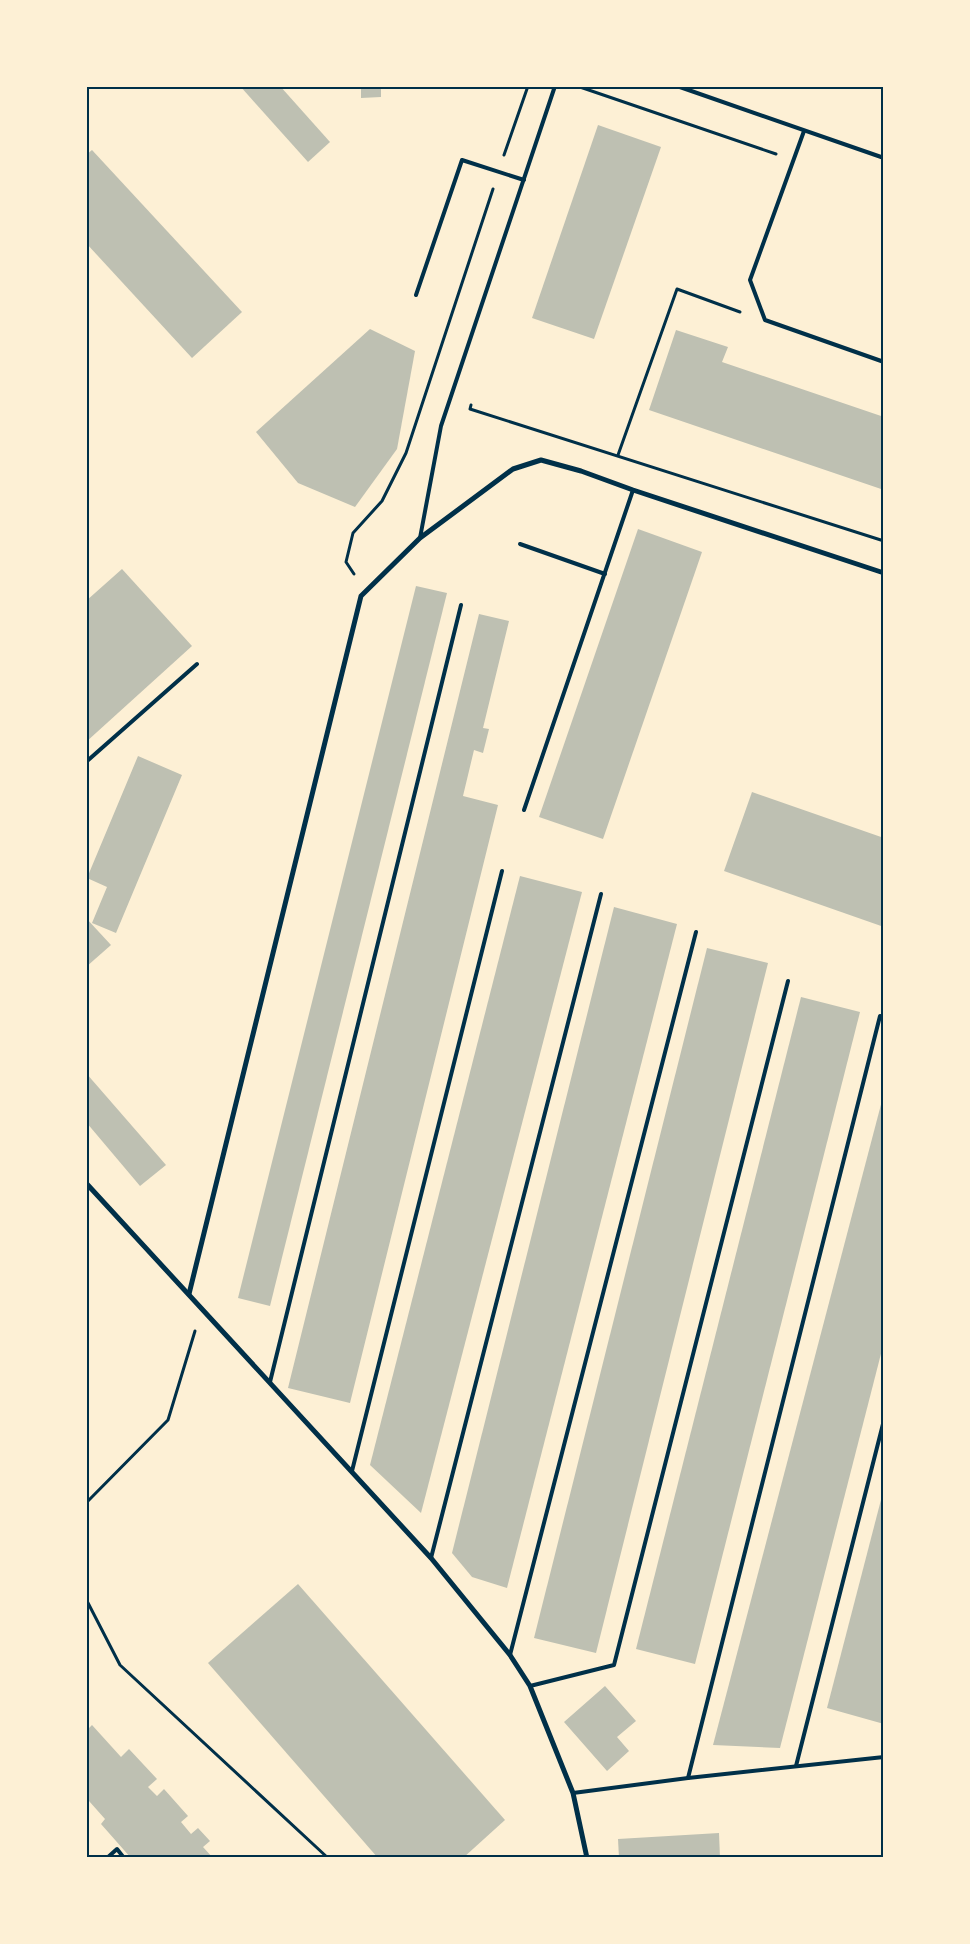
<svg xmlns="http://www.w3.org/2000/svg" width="970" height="1944" viewBox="0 0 970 1944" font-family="Inter,sans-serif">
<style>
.building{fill:#bec0b2}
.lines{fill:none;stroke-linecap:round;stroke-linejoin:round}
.path{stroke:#003049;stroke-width:3}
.service{stroke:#003049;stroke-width:4}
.minor{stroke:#003049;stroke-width:5}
.neatline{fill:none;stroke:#003049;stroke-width:2}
</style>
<rect width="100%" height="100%" fill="#fdf0d5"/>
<!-- building -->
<g class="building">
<path d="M240,86H280L330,142L308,162Z"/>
<path d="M361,86H381V97L361,98Z"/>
<path d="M598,125L661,147L594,339L532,318Z"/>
<path d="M92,150L242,312L192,358L86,243V155Z"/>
<path d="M370,329L415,351L397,449L355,507L298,483L256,432Z"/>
<path d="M676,330L728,347L722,362L884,417V490L649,410Z"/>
<path d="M638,529L702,552L603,839L539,817Z"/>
<path d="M122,569L192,646L86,742V601Z"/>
<path d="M416,586L447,593L270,1306L238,1298Z"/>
<path d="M479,614L509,621L483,728L489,729L483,753L474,750L463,796L498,805L350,1403L288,1388Z"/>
<path d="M138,756L182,775L116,933L92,923L107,887L87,878Z"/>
<path d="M752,792L884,838V927L724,871Z"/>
<path d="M520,876L582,892L421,1513L370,1465Z"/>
<path d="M614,907L677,924L507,1588L472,1577L452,1553Z"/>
<path d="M86,918L111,945L86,967Z"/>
<path d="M707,948L768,963L596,1653L534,1638Z"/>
<path d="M801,997L860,1012L695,1664L636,1649Z"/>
<path d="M86,1073L166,1165L140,1186L86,1122Z"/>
<path d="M884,1093V1342L780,1748L713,1745Z"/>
<path d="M883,1492H884V1724L827,1708Z"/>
<path d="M298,1584L505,1820L463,1858H378L208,1663Z"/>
<path d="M605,1686L636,1721L617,1737L629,1751L607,1771L564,1722Z"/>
<path d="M92,1725L121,1757L129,1749L157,1779L148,1787L157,1796L164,1789L188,1816L181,1822L191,1834L198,1828L210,1841L203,1847L213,1858H131L101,1824L105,1819L89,1801L86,1803V1731Z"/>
<path d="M719,1833L720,1858H619L618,1839Z"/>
</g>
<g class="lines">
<!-- path -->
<g class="path">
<path d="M577,86L776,154"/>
<path d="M504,155L528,86"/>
<path d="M471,405L470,409L884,541"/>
<path d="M618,455L677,289L740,312"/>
<path d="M354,574L346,562L353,533L382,501L406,453L493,189"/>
<path d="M86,1503L168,1420L195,1331"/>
<path d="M86,1599L120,1665L328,1858"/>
</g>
<!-- service -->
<g class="service">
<path d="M677,86L884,158"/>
<path d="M804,131L750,280L765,320L884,362"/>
<path d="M416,295L462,160L524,180"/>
<path d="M420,538L441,426L555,86"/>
<path d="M520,544L605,574"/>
<path d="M86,762L197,664"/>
<path d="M524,810L633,490"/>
<path d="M270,1382L461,605"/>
<path d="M352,1471L502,871"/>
<path d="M431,1558L601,894"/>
<path d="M510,1655L696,932"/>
<path d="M530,1686L614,1665L788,981"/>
<path d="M796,1766L884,1420"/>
<path d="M688,1778L880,1016"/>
<path d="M573,1793L688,1778L884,1757"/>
<path d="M107,1858L117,1849L124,1858"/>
</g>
<!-- minor -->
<g class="minor">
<path d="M86,1183L431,1558L510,1655L530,1686L573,1793L587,1858"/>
<path d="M189,1294L361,596L420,538L513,469L541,460L581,471L633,490L884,573"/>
</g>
</g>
<!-- border -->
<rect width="970" height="1944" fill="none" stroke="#fdf0d5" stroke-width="175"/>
<rect x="88" y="88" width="794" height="1768" class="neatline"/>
</svg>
